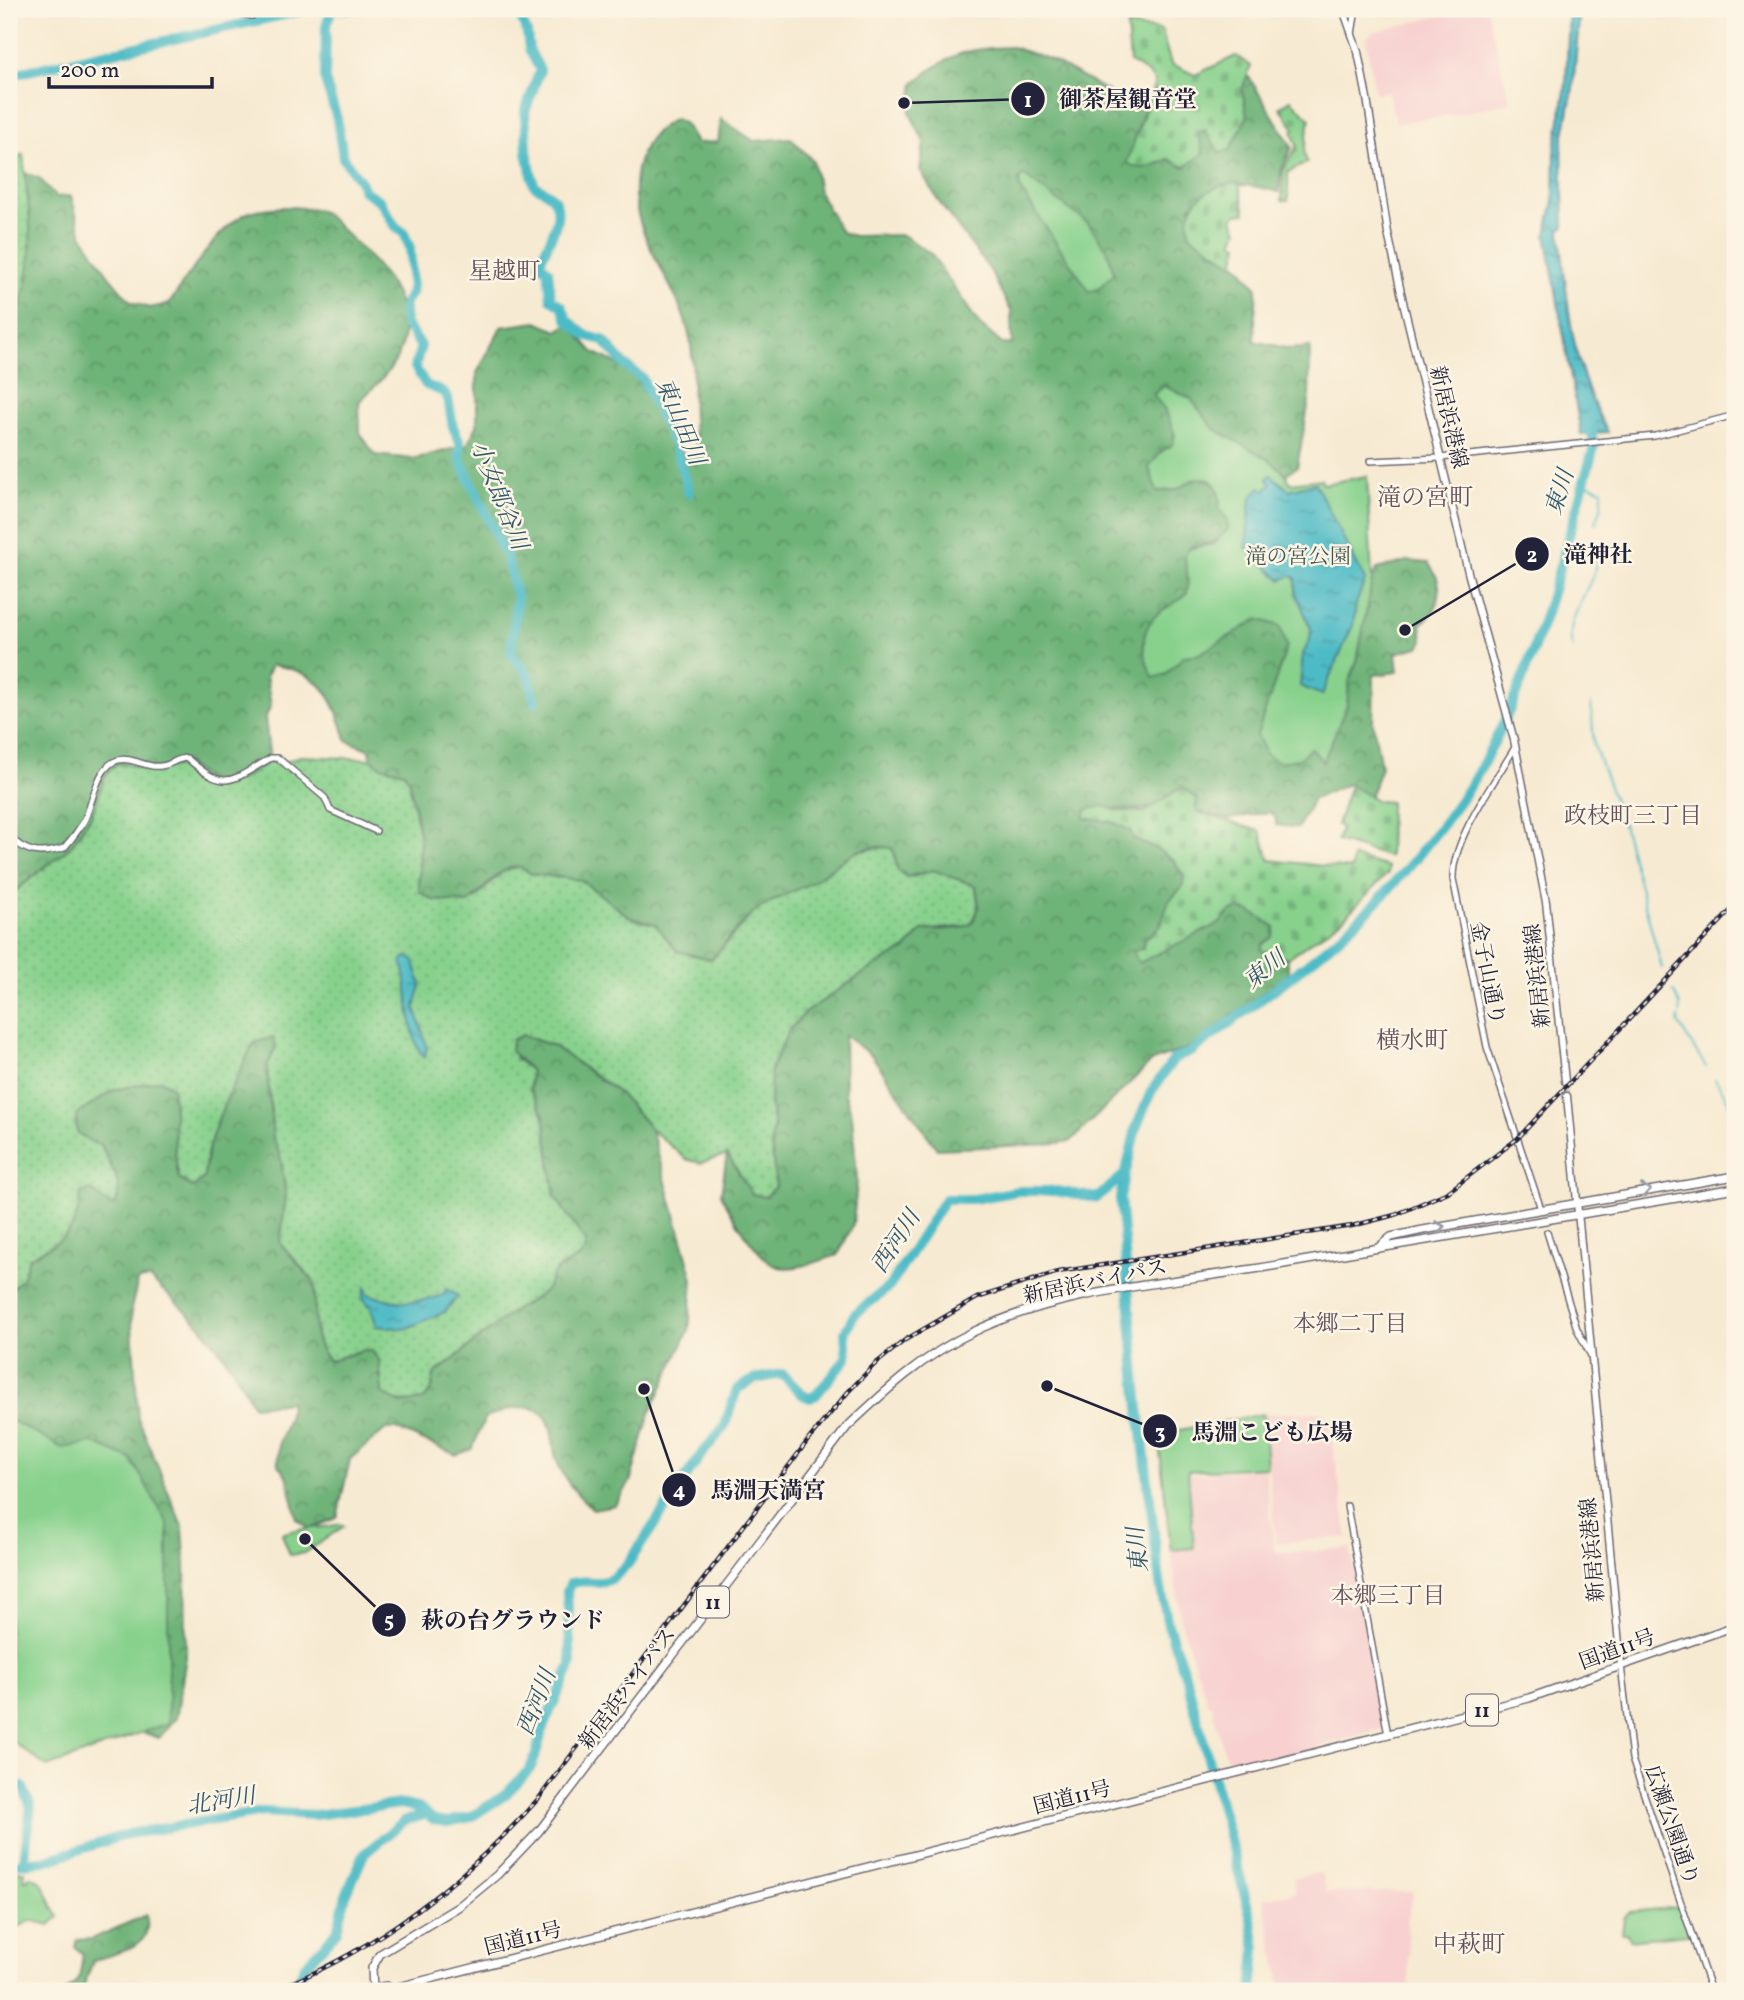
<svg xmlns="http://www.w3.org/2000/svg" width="1744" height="2000" viewBox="0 0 1744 2000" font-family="Vollkorn,'Noto Serif JP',serif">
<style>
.built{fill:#f7d0cf}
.grass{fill:url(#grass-dots);stroke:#557a64;stroke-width:2}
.forest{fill:url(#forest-crowns);stroke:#486a5a;stroke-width:2}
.cemetery{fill:url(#cemetery-stones);stroke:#557a64;stroke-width:2}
.green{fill:#88d18d;stroke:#557a64;stroke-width:2}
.water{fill:url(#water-ripples);stroke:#386e80;stroke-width:2}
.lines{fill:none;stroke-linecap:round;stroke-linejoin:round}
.stream{stroke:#4dbbc6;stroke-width:2}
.river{stroke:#4dbbc6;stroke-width:10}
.secondary-tunnel{stroke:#ccc2b4;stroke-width:6;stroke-dasharray:6 3;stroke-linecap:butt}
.tertiary-casing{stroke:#6d6870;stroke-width:8}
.secondary-casing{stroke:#6d6870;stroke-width:9}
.trunk-casing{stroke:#6d6870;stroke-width:10}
.tertiary{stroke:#fff;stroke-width:5}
.secondary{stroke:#fff;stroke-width:6}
.trunk{stroke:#fff;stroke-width:7}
.rail-casing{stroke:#22223b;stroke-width:4.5}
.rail{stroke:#fcf5e5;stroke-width:2;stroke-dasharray:5;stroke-linecap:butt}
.oneway{stroke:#9c9ca7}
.labels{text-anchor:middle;stroke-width:5;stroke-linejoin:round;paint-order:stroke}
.shield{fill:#fcf5e5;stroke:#63616e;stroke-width:2}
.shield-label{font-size:19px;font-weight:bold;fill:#22223b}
.street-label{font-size:21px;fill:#22223b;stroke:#fcf5e5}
.park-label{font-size:21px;fill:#415754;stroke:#fcf5e5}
.water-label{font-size:23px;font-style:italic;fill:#31586c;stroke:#fcf5e5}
.neighbourhood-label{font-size:23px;fill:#64525f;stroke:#fcf5e5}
.quarter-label{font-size:24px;fill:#64525f;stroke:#fcf5e5}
.leader{fill:none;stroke:#22223b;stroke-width:2.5}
.callout-dot{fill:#22223b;stroke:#fcf5e5;stroke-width:2.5}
.mark-label{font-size:21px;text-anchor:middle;font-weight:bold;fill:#fff}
.callout-label{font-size:23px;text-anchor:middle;font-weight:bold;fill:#22223b;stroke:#fcf5e5;stroke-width:5;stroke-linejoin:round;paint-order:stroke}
</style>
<defs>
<pattern id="grass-dots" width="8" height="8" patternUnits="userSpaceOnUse" patternTransform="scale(1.75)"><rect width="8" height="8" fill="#88d18d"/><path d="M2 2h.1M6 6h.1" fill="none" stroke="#75b37b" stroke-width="1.8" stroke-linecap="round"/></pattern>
<pattern id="forest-crowns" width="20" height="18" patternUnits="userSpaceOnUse" patternTransform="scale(1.75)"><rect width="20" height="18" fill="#6eb378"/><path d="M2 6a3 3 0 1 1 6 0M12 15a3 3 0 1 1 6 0" fill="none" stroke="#5a9164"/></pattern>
<pattern id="cemetery-stones" width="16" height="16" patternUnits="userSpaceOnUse" patternTransform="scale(1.75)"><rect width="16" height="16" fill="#88d18d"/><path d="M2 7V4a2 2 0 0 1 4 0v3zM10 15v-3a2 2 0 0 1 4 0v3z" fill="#75b37b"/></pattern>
<pattern id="water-ripples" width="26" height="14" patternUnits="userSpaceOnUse" patternTransform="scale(1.75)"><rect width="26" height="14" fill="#4dbbc6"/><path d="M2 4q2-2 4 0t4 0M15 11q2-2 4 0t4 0" fill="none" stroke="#4098a2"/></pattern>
</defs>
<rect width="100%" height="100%" fill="#fcf5e5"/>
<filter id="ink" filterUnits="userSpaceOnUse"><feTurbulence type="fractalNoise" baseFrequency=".0143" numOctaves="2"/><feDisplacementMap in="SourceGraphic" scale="14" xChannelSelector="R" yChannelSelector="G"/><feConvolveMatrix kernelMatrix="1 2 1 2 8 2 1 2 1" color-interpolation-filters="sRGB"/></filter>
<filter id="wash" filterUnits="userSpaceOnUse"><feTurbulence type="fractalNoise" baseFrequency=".00686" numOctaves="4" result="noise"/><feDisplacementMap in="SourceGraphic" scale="28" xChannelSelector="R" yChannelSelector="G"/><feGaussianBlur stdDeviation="1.57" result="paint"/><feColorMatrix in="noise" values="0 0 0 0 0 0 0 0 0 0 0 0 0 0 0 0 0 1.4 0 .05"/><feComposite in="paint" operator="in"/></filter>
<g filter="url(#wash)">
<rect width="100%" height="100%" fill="#f7ead2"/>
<!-- built -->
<g class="built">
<path d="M1469,9H1487L1510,102L1459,114L1396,123L1388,92L1375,93L1366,39L1372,32Z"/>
<path d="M1322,1412L1328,1417L1348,1537L1276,1543L1263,1414Z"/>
<path d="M1265,1469L1275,1553L1350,1548L1383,1729L1230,1770L1213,1714V1706L1208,1704L1181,1621L1171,1551L1195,1549L1190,1475Z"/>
<path d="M1321,1873L1327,1892H1414L1407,1921L1410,1991H1335L1332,1987L1323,1986L1290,1990L1281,1985L1263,1899L1296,1893L1293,1877Z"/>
</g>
<!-- grass -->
<g class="grass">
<path d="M23,155C29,204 37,254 22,302L9,310V157Z"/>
<path d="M300,756L371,759L381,766L404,772L409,780L420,838L419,891L433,900L465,903L474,900L504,870L520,867L532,874L581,880L639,921L655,924L677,951L712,959L752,914L775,898L808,884L852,852L887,847L893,849L902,875L913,877L933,870L976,886C978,901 982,918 967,926L922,931L906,949L865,972L806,1012L789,1030L770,1103L774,1126L771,1143L776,1186L766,1197L752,1194L727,1155L700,1163L686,1159L651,1129L619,1093L553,1046L522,1035L515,1058L531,1071L530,1090L544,1115L555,1197L586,1242C584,1264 570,1258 557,1270C551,1275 551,1282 547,1288C537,1300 522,1304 511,1313C485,1333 461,1355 434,1374L432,1389L424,1400C407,1402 395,1404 382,1393L379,1360L362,1350L330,1361C307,1341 318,1310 314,1282L280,1243L286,1195L280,1155L273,1140L267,1067L276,1046C239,1089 207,1118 204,1178L193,1187L179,1179C171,1148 177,1118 172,1087L161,1080L114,1090L76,1115L77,1132L89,1141L102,1145C107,1165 128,1183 115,1206L106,1203L79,1210L69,1235L29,1258L22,1279L9,1293V896L70,847L91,816L105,776L117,763L155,770L185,764L211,781H239L270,761L282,763Z"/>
</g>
<!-- forest -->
<g class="forest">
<path d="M1012,47L1049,59L1127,102L1145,108L1134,140L1154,165L1167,159L1185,167L1203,153L1198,133L1205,130L1222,151L1230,150L1247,117L1242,89L1247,74L1292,147L1281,171L1279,192C1246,183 1216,178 1190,207L1210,250L1239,266L1257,288L1254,341L1290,349L1310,347L1309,401L1297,467L1286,474L1268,459L1214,429L1190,398L1164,386L1154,394C1163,408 1180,428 1172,445L1161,452L1149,467L1158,492C1165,489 1168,491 1175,490C1180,489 1185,484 1190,481C1212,472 1222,489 1219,508C1221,511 1224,514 1226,517C1239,540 1205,545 1192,546L1184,557L1191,576L1188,593L1177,603L1166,674L1184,656L1199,654L1258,619L1280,626L1287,646L1257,736L1303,753L1311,748L1347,705L1349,682L1357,661L1372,580L1377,569L1408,561L1428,563C1445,584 1443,607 1421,624L1423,641L1419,647L1396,653L1398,672L1374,675L1373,723L1381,767L1370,797L1348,784L1313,799L1298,828L1276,825V819L1270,812L1228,819L1197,812L1174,792C1138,829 1114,793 1085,818L1112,822L1130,830L1134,839L1159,850L1174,861L1183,875V886L1169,901L1161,925L1144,940L1143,947L1133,952L1139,963L1238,908L1248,909L1275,927L1273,937L1263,944L1278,956L1288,958V974L1191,1047L1152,1061L1071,1141L1052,1144L937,1149L872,1056L844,1035L845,1094L852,1115L857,1181L853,1225L838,1255C821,1260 797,1271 779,1267C759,1262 730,1212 721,1194L727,1154L752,1194L766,1197L776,1186L771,1143L774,1126L770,1103L771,1068L789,1030L806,1012L875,966L906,949L922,931L961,928L972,923L979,907L976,886L933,870L907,877L898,871L893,849C858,838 837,868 810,883C791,894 770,899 752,914C738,927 725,944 712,959H708L677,951L655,924L631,918L581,880L532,874L520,867H512L497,875L469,903L433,900L419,891L420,838L409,780L404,772L381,766L371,759L370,750L346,740C334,694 320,671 271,665L266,676L271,706L265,718L270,761C253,772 230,792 209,780C200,775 194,768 185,764L155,770L117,763L105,776L91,816L70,847L9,896V310L22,302C35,259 30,216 25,173L39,178L56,197L71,196L82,235L109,276L130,301L149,308L169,304C186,279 221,222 250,212C268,206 299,206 318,210C327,213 336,224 343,231C373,259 416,300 401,348C395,369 374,387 359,402L360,433L375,455L414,459L467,445L477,426V373L501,327L537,322L557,331L569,324L593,352L632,371L676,445L686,456L697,460C697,446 693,432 693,418C691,388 696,357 687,327C671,270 620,225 639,162C645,142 657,127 675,119L685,124L696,143L718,142L721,119L754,141L791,138L813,161L819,192L841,232L854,236L903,235L931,254L979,324L1002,344H1012L1011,311L990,270L941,205L920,170L924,142L910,113L914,83C951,52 965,49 1012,47Z"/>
<path d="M522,1035L553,1046L619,1093L651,1129L693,1279L689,1330L650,1413L630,1482L615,1505L593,1509C576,1494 563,1480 556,1458C553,1447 553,1436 550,1426C540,1395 505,1410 485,1418L472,1449L456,1455L397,1429H386L350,1459L337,1518L310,1529L297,1519L288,1479L278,1464L279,1443L288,1419L290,1402L253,1406C229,1353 193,1315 149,1278L138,1280L131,1309L138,1418L183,1528L185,1557L186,1657L176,1718L159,1738L9,1689V1291L22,1279L29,1258C64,1238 76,1237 81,1193L92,1190L106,1203L114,1206C128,1183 107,1165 102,1145L89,1141L77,1132L76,1115L114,1090L160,1080L172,1087C177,1118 171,1148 179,1179L193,1187L204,1178C207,1133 230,1093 249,1052L254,1043L273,1037L276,1046L267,1067L273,1139L280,1155L286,1195L280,1243L314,1282C318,1309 307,1341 330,1361L363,1350L372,1351L379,1360L382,1393L400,1403L424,1400L432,1389L434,1374C461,1355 485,1333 511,1313C522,1304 537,1300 547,1288C551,1282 551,1275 557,1270C570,1258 584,1264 586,1242L555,1197L544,1115L530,1090L531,1071L511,1051L512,1040Z"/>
<path d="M146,1915C155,1950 117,1951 93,1961L82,1991H66C82,1980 80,1973 83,1954L75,1947L77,1940L92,1939Z"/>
</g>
<!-- cemetery -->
<g class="cemetery">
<path d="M1127,26L1161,30L1171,64L1195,75L1236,56L1251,66L1242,89L1247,117L1230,150L1220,153L1205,130L1198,133L1203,153L1185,167L1168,159C1153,165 1140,174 1127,162L1155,82L1149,74L1130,62Z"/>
<path d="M1291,100L1310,119L1304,152L1307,163L1288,172V201H1282L1283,171L1297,146L1292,131L1295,129L1280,107Z"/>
<path d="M1239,183L1245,213L1237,214L1233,219L1238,230L1233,242L1239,244L1234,264L1190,235C1181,202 1209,185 1239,183Z"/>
<path d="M1350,785L1378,801L1390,802L1389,857L1337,841L1341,827L1337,825Z"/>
<path d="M1182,787L1197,799V812L1260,831L1270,860L1351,869L1353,857L1388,867V873L1342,920L1288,958L1261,950L1263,944L1273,937L1275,927C1258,916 1235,896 1222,922L1139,963L1133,952L1143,947L1144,940L1161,925L1169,901L1183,886V875L1174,861L1159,850L1134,839L1130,830L1112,822L1084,818L1087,809L1104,806L1117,811L1145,812Z"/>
</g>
<!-- green -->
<g class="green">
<path d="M1023,175L1088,223L1107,250L1114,273L1099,289L1089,291L1020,189L1019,180Z"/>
<path d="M1164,386L1190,398L1214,429L1268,459L1286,474L1290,483L1321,479L1323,484L1367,476L1372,580L1357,661L1349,682L1347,705L1323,762L1311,748L1299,759L1279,762L1266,754L1257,735L1287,646L1280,626L1258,619L1199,654L1184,656L1166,674L1154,678C1141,657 1138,629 1160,612C1169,605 1180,602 1187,593C1193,561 1167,547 1213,545L1228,529L1227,518L1219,508C1222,488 1212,472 1190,481C1185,484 1180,489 1174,490C1168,491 1164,489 1157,492L1149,467L1161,452L1172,445L1175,435L1166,411L1153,395Z"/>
<path d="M1263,1414L1267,1467L1188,1471L1194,1548L1171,1550L1158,1434Z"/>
<path d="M9,1419L62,1448L93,1443L131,1459L168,1524V1723L47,1767L9,1739Z"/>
<path d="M341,1524L344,1526L305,1553L290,1555L282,1534C301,1526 319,1530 341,1524Z"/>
<path d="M24,1871L25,1880H28L29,1876C49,1880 47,1904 59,1917L50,1925L30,1920L13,1931L9,1930V1872Z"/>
<path d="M1680,1907L1689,1934L1629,1940L1628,1934H1622L1624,1918L1629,1912Z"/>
</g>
<!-- water -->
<g class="water">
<path d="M1569,9H1580L1573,88L1562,145L1564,226L1560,230C1567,301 1571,369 1608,432L1581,434L1546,235L1554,201L1555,148L1566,85Z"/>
<path d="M1271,475L1289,490L1315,483L1365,580L1356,604L1353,625L1322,695L1300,686L1303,654L1310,640L1311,629L1296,593V578L1290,576L1281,580L1246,547L1251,499L1260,487L1265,491L1271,484L1267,478Z"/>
<path d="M406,957L413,959L421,985L415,1006L427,1047L424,1057C408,1044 409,980 402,961Z"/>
<path d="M365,1287L368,1294C397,1304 414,1305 443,1295L446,1289L458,1296L445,1312L405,1329L377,1326L370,1306L363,1298Z"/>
</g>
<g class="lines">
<!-- stream -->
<g class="stream">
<path d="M1584,483L1602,490V505L1596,523"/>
<path d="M1573,649C1562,618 1594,589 1597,558"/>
<path d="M1591,703L1594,745L1624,828L1662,968"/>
<path d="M1673,991L1680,1005V1013"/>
<path d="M1679,1017L1678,1023L1706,1067"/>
<path d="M1715,1079L1735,1112"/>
</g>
<!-- river -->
<g class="river">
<path d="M332,9L326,26L325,80L337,119L343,158L361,182L363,190L380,201L395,226L404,233L410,248L412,291L405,303L404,314L406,325L421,346L415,367L426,385L443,392L448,398L453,427L460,442V459L506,556L517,598L511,653L529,676L535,702"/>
<path d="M339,9H361"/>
<path d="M519,13L527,33L529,49L540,70L525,112L527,152L534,185C540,189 549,193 553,198C567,215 545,248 539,264L548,270L551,299L562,306L567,319L577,328L587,336L603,340L625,365L642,378L675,445L689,493"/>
<path d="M9,75L306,10L328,9"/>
<path d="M9,1783L23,1787L31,1807L24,1861"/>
<path d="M9,1864L44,1861L128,1834L263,1812L314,1815L401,1804L421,1809L434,1820L447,1822L471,1817L505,1795L530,1769L535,1757L544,1725L571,1665L567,1591L571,1583C599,1577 602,1593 628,1564L700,1456L724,1427L737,1389L755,1379L782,1374L803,1395L810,1398L816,1395L847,1358L845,1332L854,1315L890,1286L945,1199H974L1018,1191H1056L1097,1198L1124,1175"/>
<path d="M293,1991L305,1966L337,1931L346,1895L364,1854L404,1821L427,1814"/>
<path d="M1252,1991L1256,1950L1252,1922L1188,1684L1168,1625L1160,1583L1139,1408L1120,1198L1136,1128L1151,1092L1174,1059L1191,1052C1251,1006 1316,962 1370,909C1407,872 1462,804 1486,758C1538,662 1564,551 1594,447L1590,422"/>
</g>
</g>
</g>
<g filter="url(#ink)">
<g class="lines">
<!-- secondary-tunnel -->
<path class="secondary-tunnel" d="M1565,1081L1567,1096"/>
<!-- tertiary casing -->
<g class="tertiary-casing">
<g id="tertiary">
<path d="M219,9L252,16"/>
<path d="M1352,34L1356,9"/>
<path d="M1370,461L1440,458L1655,436L1735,415"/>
<path d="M1514,749C1494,783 1452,839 1453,879L1487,1047L1541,1209"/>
<path d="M9,836C26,854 41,855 64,848C72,839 78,831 84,821C93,804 96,766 118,760C132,756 147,769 161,766C171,765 177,758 187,758C226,793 230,781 271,758H278L325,798L330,810L376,831"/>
<path d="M1547,1232L1577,1329L1590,1354"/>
<path d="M1347,1506L1388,1735"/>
<path d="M1621,1665L1632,1759L1711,1991"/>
</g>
</g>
<!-- secondary casing -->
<g class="secondary-casing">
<g id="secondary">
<path d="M1343,9L1358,52L1367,98L1388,233L1404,306L1469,576L1514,740L1546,902L1565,1081"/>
<path d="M1567,1096L1621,1665"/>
</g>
</g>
<!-- trunk casing -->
<g class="trunk-casing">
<g id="trunk">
<path d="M1378,1248L1391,1237L1423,1230L1735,1176"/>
<path d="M358,1991L387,1986"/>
<path d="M373,1991L372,1968L380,1954L458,1907L497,1875L539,1831L847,1427C886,1390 924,1355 973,1332C1062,1289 1170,1283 1266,1267C1423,1241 1579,1215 1735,1188"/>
<path d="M383,1991L1529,1698L1735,1626"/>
</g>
</g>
<!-- tertiary -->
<use href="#tertiary" class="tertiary"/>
<!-- secondary -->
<use href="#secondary" class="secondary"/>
<!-- trunk -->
<use href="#trunk" class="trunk"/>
<!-- rail casing -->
<g class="rail-casing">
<path id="rail" d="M271,1991C377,1951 464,1882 539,1798L809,1439L848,1392L874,1365L905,1340L977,1298L1058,1272L1352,1226L1395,1215L1448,1192L1517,1139L1735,906"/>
</g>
<!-- rail -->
<use href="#rail" class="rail"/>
</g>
<!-- one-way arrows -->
<defs><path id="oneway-chevron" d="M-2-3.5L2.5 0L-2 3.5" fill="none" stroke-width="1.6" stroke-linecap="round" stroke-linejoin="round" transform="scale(1.75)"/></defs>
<g class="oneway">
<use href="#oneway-chevron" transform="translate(1646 1190) rotate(-9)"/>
<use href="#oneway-chevron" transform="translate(1440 1227) rotate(-10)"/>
</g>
</g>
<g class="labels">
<!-- shield labels -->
<g class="shield">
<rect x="697" y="1586.5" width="32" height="31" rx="5"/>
<rect x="1466" y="1694.5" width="32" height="31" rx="5"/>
</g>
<g class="shield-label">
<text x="713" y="1609">11</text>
<text x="1482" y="1717">11</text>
</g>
<!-- street labels -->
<g class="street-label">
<text transform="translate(1449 417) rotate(77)" y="7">新居浜港線</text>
<text transform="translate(1488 973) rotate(79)" y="7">金子山通り</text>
<text transform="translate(1537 976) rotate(-96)" y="7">新居浜港線</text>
<text transform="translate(1095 1281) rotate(-12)" y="7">新居浜バイパス</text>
<text transform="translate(1592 1550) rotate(-95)" y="7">新居浜港線</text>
<text transform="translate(1617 1649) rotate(-20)" y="7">国道11号</text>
<text transform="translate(627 1688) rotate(-53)" y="7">新居浜バイパス</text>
<text transform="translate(1072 1797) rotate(-14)" y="7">国道11号</text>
<text transform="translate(1672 1825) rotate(71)" y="7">広瀬公園通り</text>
<text transform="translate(523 1938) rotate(-14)" y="7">国道11号</text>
</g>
<!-- park labels -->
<g class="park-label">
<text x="1298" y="563">滝の宮公園</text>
</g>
<!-- water labels -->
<g class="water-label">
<text transform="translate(681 421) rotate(67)" y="8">東山田川</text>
<text transform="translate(1559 492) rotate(-72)" y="8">東川</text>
<text transform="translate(500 495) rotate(68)" y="8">小女郎谷川</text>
<text transform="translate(1264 969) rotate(-39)" y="8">東川</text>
<text transform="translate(895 1241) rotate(-57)" y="8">西河川</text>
<text transform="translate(1137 1550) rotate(-96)" y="8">東川</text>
<text transform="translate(536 1702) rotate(-69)" y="8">西河川</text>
<text transform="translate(221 1800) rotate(-9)" y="8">北河川</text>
</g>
<!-- neighbourhood labels -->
<g class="neighbourhood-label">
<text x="1633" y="823">政枝町三丁目</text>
<text x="1350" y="1331">本郷二丁目</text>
<text x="1388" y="1603">本郷三丁目</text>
</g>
<!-- quarter labels -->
<g class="quarter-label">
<text x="504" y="279">星越町</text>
<text x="1425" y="505">滝の宮町</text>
<text x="1412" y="1048">横水町</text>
<text x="1469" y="1952">中萩町</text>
</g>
</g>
<!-- callouts -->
<path class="leader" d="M904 103L1028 99M1405 630L1532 554M1047 1386L1160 1431M644 1389L679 1490M305 1539L389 1620"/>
<g class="callout-dot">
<circle cx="904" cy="103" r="7"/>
<circle cx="1405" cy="630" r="7"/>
<circle cx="1047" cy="1386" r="7"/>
<circle cx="644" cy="1389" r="7"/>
<circle cx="305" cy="1539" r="7"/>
<circle cx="1028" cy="99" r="18"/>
<circle cx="1532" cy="554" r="18"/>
<circle cx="1160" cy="1431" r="18"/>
<circle cx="679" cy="1490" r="18"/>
<circle cx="389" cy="1620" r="18"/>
</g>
<g class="mark-label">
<text x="1028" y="107">1</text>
<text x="1532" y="562">2</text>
<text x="1160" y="1439">3</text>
<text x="679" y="1497">4</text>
<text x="389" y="1627">5</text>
</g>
<g class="callout-label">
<text x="1128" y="107">御茶屋観音堂</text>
<text x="1598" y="562">滝神社</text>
<text x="1272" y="1440">馬淵こども広場</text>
<text x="768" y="1498">馬淵天満宮</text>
<text x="513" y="1628">萩の台グラウンド</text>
</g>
<!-- margin -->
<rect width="1744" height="2000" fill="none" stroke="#fcf5e5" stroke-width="35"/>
<!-- scale -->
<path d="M49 77v10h163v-10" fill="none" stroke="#22223b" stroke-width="3.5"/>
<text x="60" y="77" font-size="21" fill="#22223b" stroke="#fcf5e5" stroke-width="5" paint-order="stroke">200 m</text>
</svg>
